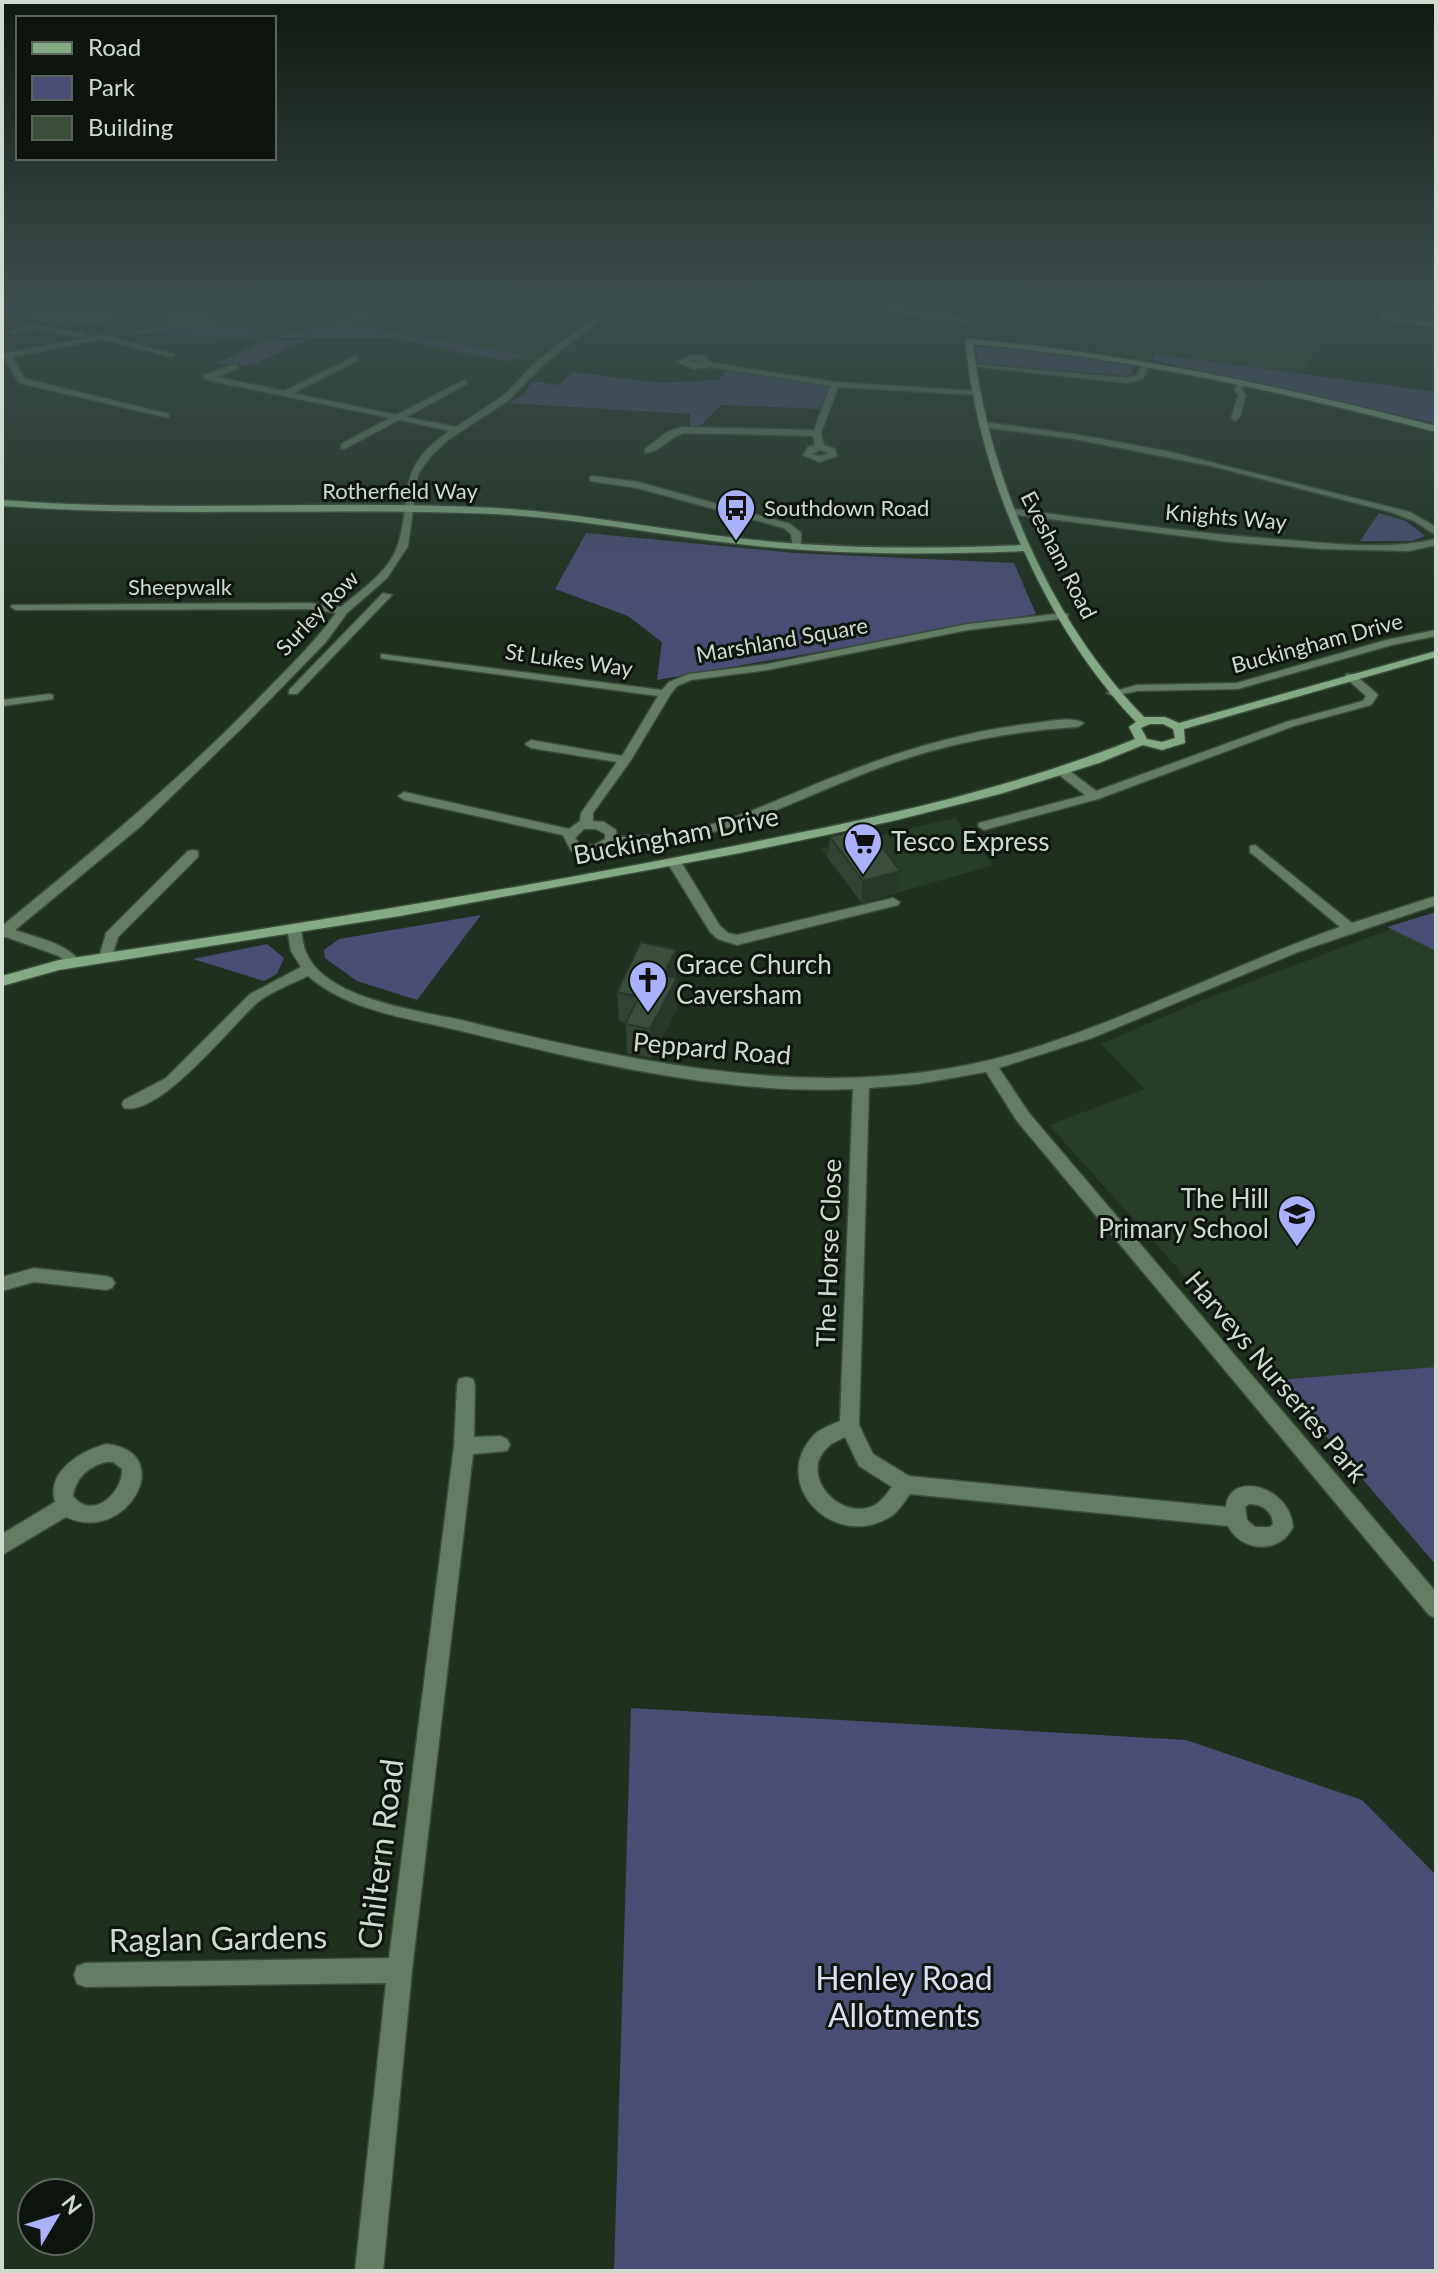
<svg xmlns="http://www.w3.org/2000/svg" width="1438" height="2273" viewBox="0 0 1438 2273" font-family="Lato,sans-serif">
<style>
.built{fill:#273d28}
.green{fill:#4b4e74}
.lines{fill:none;stroke-linecap:round;stroke-linejoin:round}
.street-casing{stroke:#3b4b3b;stroke-width:3}
.secondary-casing{stroke:#3b4b3b;stroke-width:3}
.street{fill:#647c64;fill-rule:evenodd}
.secondary{fill:#83aa84;fill-rule:evenodd}
.wall{fill:#334333}
.shaded-wall{fill:#293729}
.building{fill:#3b4e3b;stroke:#293729;stroke-width:2}
.labels{text-anchor:middle;stroke-width:6;stroke-linejoin:round;paint-order:stroke}
.far-street-label{font-size:22px;fill:#d0dbd0;stroke:#0e150e}
.far-poi-label{font-size:22px;fill:#d0dbd0;stroke:#0e150e;text-anchor:start}
.street-label{font-size:26px;fill:#d0dbd0;stroke:#0e150e}
.poi-label{font-size:26px;fill:#d0dbd0;stroke:#0e150e;text-anchor:start}
.near-street-label{font-size:32px;fill:#d0dbd0;stroke:#0e150e}
.near-park-label{font-size:32px;fill:#dbdef1;stroke:#0e150e}
</style>
<rect width="100%" height="100%" fill="#1f301f"/>
<!-- built -->
<g class="built">
<path d="M215,305H601L533,360L511,362L460,355L395,338H204Z"/>
<path d="M1074,305H1352L1301,373L1152,352L1148,360L1098,351L1102,344L1068,333L1050,308Z"/>
<path d="M955,818L994,865L862,903L821,849Z"/>
<path d="M1436,912V1371L1278,1380L1049,1125L1145,1089L1101,1044L1200,1001Z"/>
</g>
<!-- green -->
<g class="green">
<path d="M19,305H215L211,308L219,322L265,332L253,338L129,333L166,323L158,312L70,327L2,315V311Z"/>
<path d="M364,305H404L357,326L527,356L505,361L395,338H271L306,330Z"/>
<path d="M267,340H308L251,365L216,364Z"/>
<path d="M984,346L1134,364L1131,376L979,363L975,348Z"/>
<path d="M1155,354L1436,392V423L1152,360Z"/>
<path d="M729,369L835,384L823,409L721,405L698,428H690V414L509,403L524,394L532,381L559,385L573,372L661,383L718,380Z"/>
<path d="M1379,513L1406,521L1425,536L1412,541H1360Z"/>
<path d="M586,533L795,553L1014,563L1036,614L657,680L662,642L628,616L555,589Z"/>
<path d="M1436,912V951L1387,927Z"/>
<path d="M481,915L417,1000L357,981L325,958L324,950L339,939Z"/>
<path d="M267,944L284,958L277,974L264,981L193,959Z"/>
<path d="M1436,1367V1565L1278,1380Z"/>
<path d="M631,1708L1186,1740L1362,1800L1436,1875V2271H614Z"/>
</g>
<g class="lines">
<!-- street casing -->
<g class="street-casing">
<g id="street">
<path d="M611,305H619L544,364L509,400L448,440L431,456L418,474L408,546L387,578L347,613L326,642L245,725L141,826L15,930C38,938 66,943 82,963L80,966H70L59,956L6,937H2V926C89,855 175,784 254,703C282,674 312,646 336,613L310,609L16,610L11,607L12,605L310,603L341,607C361,590 391,570 398,544C414,492 394,468 450,431L399,420L344,449L341,448V444L390,418L207,380L203,378L204,375L235,364L238,368L217,377L284,391L356,356L359,360L293,393L396,415L464,380L467,384L406,417L456,427L503,396L538,360Z"/>
<path d="M738,305H747L739,309L735,307Z"/>
<path d="M863,305H877L971,319L967,321L926,318Z"/>
<path d="M1030,305H1072L1033,309Z"/>
<path d="M1379,305H1385L1387,314L1436,324V328L1380,318Z"/>
<path d="M1010,306L1013,310L965,313L961,311Z"/>
<path d="M32,324L82,334L86,336L82,338L32,328L13,334L9,332Z"/>
<path d="M103,335L176,355L172,357L103,339L12,357L25,379L169,414V418L19,383L5,358H2V354Z"/>
<path d="M692,355L704,356L712,363L835,382L976,391L980,393L976,395L838,387L821,433L824,445L835,449L837,456L819,462L803,455L808,447L815,445L813,436L683,433C670,437 658,453 645,453V449L667,432L682,427L814,430L830,386L710,367L693,369L678,362ZM693,360L703,363L688,362ZM820,450L828,453V454L819,456L812,454Z"/>
<path d="M1143,362L1150,364L1143,379L1128,383L968,366L972,364L1127,378L1137,375Z"/>
<path d="M1241,380L1248,382L1242,389L1246,396L1239,418L1235,421L1231,418L1238,396L1234,389Z"/>
<path d="M983,422L1074,434L1166,451L1410,512L1436,527V535L1414,521L1391,512L1211,466L1074,439L980,427L979,425Z"/>
<path d="M593,476L638,482L790,524L801,533V547L793,549L791,534L784,528L637,488L590,481V477Z"/>
<path d="M1014,509C1106,521 1197,534 1289,540C1337,544 1389,550 1436,539V545L1409,551L1323,549L1230,542L1011,514L1009,512Z"/>
<path d="M383,593L392,595L297,694H289V690Z"/>
<path d="M1064,613L1068,614V618L968,630L767,670L691,680L677,686L670,695L631,760L593,813V821L604,822L616,830L617,837C646,837 675,834 703,827C754,813 802,788 852,770C911,747 973,730 1036,723C1050,721 1073,716 1084,723L1078,727C1012,731 949,743 887,765C816,790 748,829 673,841C655,844 637,844 618,845C611,845 608,849 602,851C593,855 580,853 571,851L563,835L404,800L398,796L404,792L569,829L580,821L581,813L617,762L531,748L525,744L531,740L622,756L658,696L385,659L381,658V654L662,690L669,682L689,674L767,664L968,624ZM584,829H596L605,834V839L594,845L580,844L575,838Z"/>
<path d="M1436,630V636L1392,645L1238,689L1137,691L1113,696L1107,693L1137,685L1237,683L1386,640Z"/>
<path d="M1346,674H1354L1376,693L1378,695L1371,705L1294,726L1098,799L984,830L978,826L979,823L1085,795L1058,774V768H1066L1096,791L1286,722L1363,701L1366,696L1346,678Z"/>
<path d="M49,694L53,695V699L2,706V700Z"/>
<path d="M1255,845L1352,923L1436,896V905L1298,952L1092,1038L999,1068L1029,1113L1436,1592V1618L1429,1615L1017,1121L986,1072L918,1084L869,1088L859,1425L873,1454L909,1476L1226,1507C1229,1470 1290,1485 1293,1527C1280,1555 1241,1552 1228,1526L910,1494C904,1502 898,1513 890,1517C833,1551 769,1484 813,1436C819,1429 831,1425 840,1421L853,1089C721,1095 589,1062 461,1031C409,1018 350,1012 308,976C292,984 272,991 258,1002C232,1025 160,1117 124,1108L122,1104L124,1100L166,1078L250,994L301,967L291,951L287,928L294,924L301,928C302,935 303,945 306,952C325,999 416,1010 461,1020C642,1064 836,1107 1020,1052C1130,1019 1232,965 1340,927L1250,852V846ZM845,1437L859,1466L892,1487C887,1493 882,1501 875,1505C841,1523 796,1474 829,1446C833,1442 840,1440 845,1437ZM1249,1504C1261,1504 1272,1510 1273,1524L1270,1527H1255L1247,1520L1245,1507Z"/>
<path d="M193,850L198,851V857L118,937L111,961H101L99,958L106,933L188,851Z"/>
<path d="M674,858L681,862L720,926L728,933L737,935L893,898L900,902L898,905L737,945L718,939L710,932L667,862Z"/>
<path d="M34,1268L106,1276L112,1278L115,1283L112,1288L106,1290L34,1282L2,1291V1277Z"/>
<path d="M466,1377L473,1379L475,1385L474,1437L500,1436L507,1439L510,1445L507,1451L473,1454L412,1970L383,2271H355L386,1983L86,1987L77,1984L74,1975L77,1966L86,1963L389,1958L454,1446L457,1385L459,1379Z"/>
<path d="M106,1444C179,1451 127,1546 66,1517L2,1555V1534L55,1502C46,1471 81,1451 106,1444ZM106,1462H113L122,1469C123,1493 92,1521 73,1496C76,1477 88,1467 106,1462Z"/>
</g>
</g>
<!-- secondary casing -->
<g class="secondary-casing">
<path id="secondary" d="M969,339C1128,353 1282,386 1436,426V432C1283,392 1131,358 973,344C989,478 1049,619 1144,717H1165L1179,723L1436,651V657L1184,729L1185,743L1162,750L1143,745L1099,763L1000,794L893,821L740,853L400,916L59,970L2,986V976L59,960C274,928 489,894 703,852C850,823 996,795 1135,739L1129,727L1136,722C1089,673 1052,613 1024,551C929,555 834,555 739,544C657,535 576,518 493,514C329,507 166,518 2,506V500C167,513 332,499 497,508C578,513 657,529 737,538C832,549 927,549 1021,545C991,479 973,413 965,341ZM1150,724H1163L1173,729L1175,738L1162,742L1147,739L1141,728Z"/>
</g>
<!-- street -->
<use href="#street" class="street"/>
<!-- secondary -->
<use href="#secondary" class="secondary"/>
</g>
<!-- wall -->
<g class="wall">
<path d="M985,305H1055V309L1009,331L996,328L989,314L991,306H986Z"/>
<path d="M830,837L897,893L861,902L828,858Z"/>
<path d="M676,950L678,1007L652,1058L627,1053L626,1023L619,1021L617,992Z"/>
</g>
<!-- shaded-wall -->
<g class="shaded-wall">
<path d="M1022,305H1055V309L1009,331L1012,309Z"/>
<path d="M900,871L897,893L861,902L863,881Z"/>
<path d="M676,950L678,1007L652,1058L650,1029L663,975Z"/>
</g>
<!-- building -->
<g class="building">
<path d="M999,305H1022L1012,309Z"/>
<path d="M867,827L900,871L863,881L830,837Z"/>
<path d="M641,942L676,950L663,975L677,978L650,1029L625,1024L639,997L617,992Z"/>
</g>
<!-- sky -->
<linearGradient id="sky" x2="0" y2="1"><stop stop-color="#111a11"/><stop offset="0.49" stop-color="#3c4e4d"/><stop offset="1" stop-color="#3c4e4d" stop-opacity="0"/></linearGradient>
<rect width="1438" height="623" fill="url(#sky)"/>
<!-- icons -->
<defs>
<g id="bus-pin" transform="scale(2)"><path d="M0 17L-7.5 6A9.5 9.5 0 1 1 7.5 6Z" fill="#a9b0fc" stroke="#0e150e"/><path d="M-5-6H5V4H4V6H2V4H-2V6H-4V4H-5ZM-3.5-4V0h7V-4ZM-3.5 1.2v1.5H-2V1.2ZM2 1.2v1.5H3.5V1.2Z" fill="#111"/></g>
<g id="supermarket-pin" transform="scale(2)"><path d="M0 17L-7.5 6A9.5 9.5 0 1 1 7.5 6Z" fill="#a9b0fc" stroke="#0e150e"/><path d="M-6-5.5h2.5l.6 2H6L4.5 2H-2.5L-4.4-4H-6ZM-1.5 3.2a1.3 1.3 0 1 0 .1 0ZM3 3.2a1.3 1.3 0 1 0 .1 0Z" fill="#111"/></g>
<g id="church-pin" transform="scale(2)"><path d="M0 17L-7.5 6A9.5 9.5 0 1 1 7.5 6Z" fill="#a9b0fc" stroke="#0e150e"/><path d="M-1.2-6h2.4v3.5h3.3v2.4h-3.3V6h-2.4V-.1h-3.3v-2.4h3.3Z" fill="#111"/></g>
<g id="school-pin" transform="scale(2)"><path d="M0 17L-7.5 6A9.5 9.5 0 1 1 7.5 6Z" fill="#a9b0fc" stroke="#0e150e"/><path d="M0-5L7-2L0 1L-7-2ZM-4 1L0 2.5L4 1V4Q0 6-4 4Z" fill="#111"/></g>
</defs>
<g fill-rule="evenodd">
<use href="#bus-pin" x="736" y="508"/>
<use href="#supermarket-pin" x="863" y="842"/>
<use href="#church-pin" x="648" y="980"/>
<use href="#school-pin" x="1297" y="1214"/>
</g>
<g class="labels">
<!-- far-street labels -->
<g class="far-street-label">
<text x="400" y="499">Rotherfield Way</text>
<text transform="translate(1226 517) rotate(5)" y="8">Knights Way</text>
<text transform="translate(1059 555) rotate(63)" y="8">Evesham Road</text>
<text x="180" y="595">Sheepwalk</text>
<text transform="translate(317 613) rotate(-46)" y="8">Surley Row</text>
<text transform="translate(782 640) rotate(-10)" y="8">Marshland Square</text>
<text transform="translate(1317 643) rotate(-15)" y="8">Buckingham Drive</text>
<text transform="translate(569 660) rotate(8)" y="8">St Lukes Way</text>
</g>
<!-- far-poi labels -->
<g class="far-poi-label">
<text x="764" y="516">Southdown Road</text>
</g>
<!-- street labels -->
<g class="street-label">
<text transform="translate(676 836) rotate(-11)" y="9">Buckingham Drive</text>
<text transform="translate(712 1049) rotate(5)" y="9">Peppard Road</text>
<text transform="translate(829 1253) rotate(-88)" y="9">The Horse Close</text>
<text transform="translate(1276 1377) rotate(50)" y="9">Harveys Nurseries Park</text>
</g>
<!-- poi labels -->
<g class="poi-label">
<text x="891" y="851">Tesco Express</text>
<text x="676" y="974">Grace Church<tspan x="676" dy="30">Caversham</tspan></text>
<text x="1269" y="1208" text-anchor="end">The Hill<tspan x="1269" dy="30">Primary School</tspan></text>
</g>
<!-- near-street labels -->
<g class="near-street-label">
<text transform="translate(381 1854) rotate(-83)" y="11">Chiltern Road</text>
<text transform="translate(218 1939) rotate(-1)" y="11">Raglan Gardens</text>
</g>
<!-- near-park labels -->
<g class="near-park-label">
<text x="904" y="1990">Henley Road<tspan x="904" dy="37">Allotments</tspan></text>
</g>
</g>
<!-- border -->
<rect width="1438" height="2273" fill="none" stroke="#d0dbd0" stroke-width="8"/>
<!-- legend -->
<rect x="16" y="16" width="260" height="144" fill="#0e150e" stroke="#5c645c" stroke-width="2"/>
<rect x="32" y="42" width="40" height="12" fill="#83aa84" stroke="#5c645c" stroke-width="2"/>
<text x="88" y="56" font-size="24" fill="#d0dbd0">Road</text>
<rect x="32" y="76" width="40" height="24" fill="#4b4e74" stroke="#5c645c" stroke-width="2"/>
<text x="88" y="96" font-size="24" fill="#d0dbd0">Park</text>
<rect x="32" y="116" width="40" height="24" fill="#3b4e3b" stroke="#5c645c" stroke-width="2"/>
<text x="88" y="136" font-size="24" fill="#d0dbd0">Building</text>
<!-- north arrow -->
<g transform="translate(56 2217) rotate(52)"><circle r="38" fill="#0e150e" stroke="#5c645c" stroke-width="2"/>
<path d="M0-6L14 30L0 20L-14 30Z" fill="#a9b0fc"/>
<text y="-12" font-size="22" font-weight="bold" text-anchor="middle" fill="#d0dbd0">N</text>
</g>
</svg>
